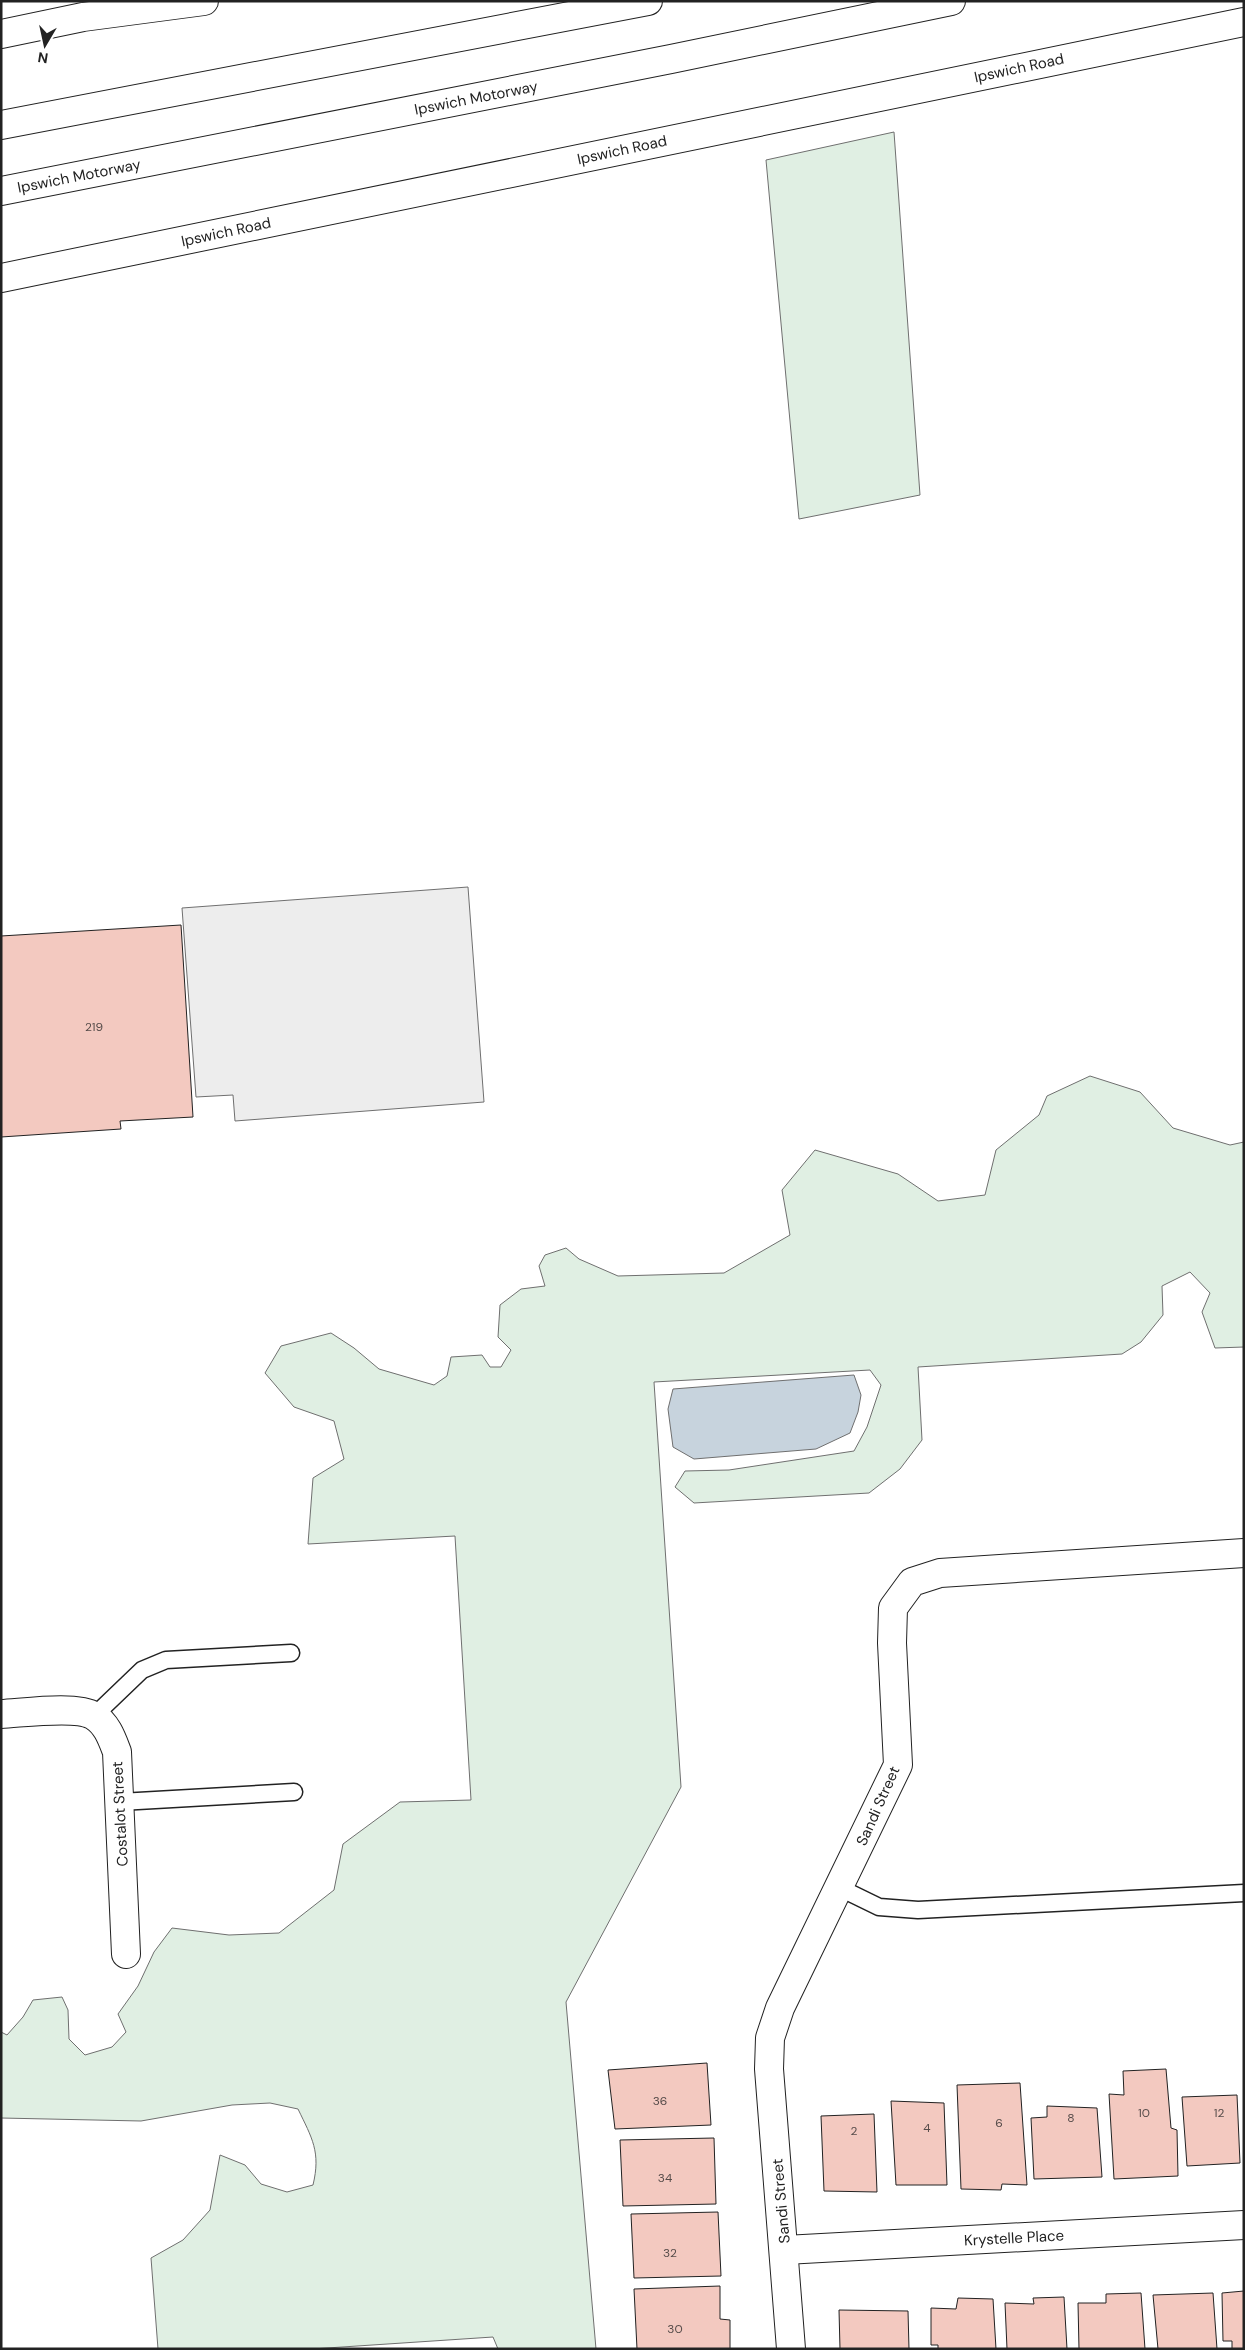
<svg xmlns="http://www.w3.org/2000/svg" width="1245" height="2350" viewBox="0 0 1245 2350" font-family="'DM Sans',sans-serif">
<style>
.green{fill:#e0efe3;stroke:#6f6f6f}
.parking{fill:#ededed;stroke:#6f6f6f}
.water{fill:#c7d3dd;stroke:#6f6f6f}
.building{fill:#f3c9c0;stroke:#222}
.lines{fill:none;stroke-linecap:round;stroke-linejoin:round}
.service-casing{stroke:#222;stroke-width:19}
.minor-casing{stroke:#222;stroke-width:30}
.motorway-casing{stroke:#222;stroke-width:30}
.service{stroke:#fff;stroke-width:16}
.minor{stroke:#fff;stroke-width:28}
.motorway{stroke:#fff;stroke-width:28}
.labels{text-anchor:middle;stroke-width:4;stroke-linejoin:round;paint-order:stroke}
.number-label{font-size:12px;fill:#564c4a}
.street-label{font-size:15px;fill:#222;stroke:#fff}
</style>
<rect width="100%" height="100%" fill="#fff"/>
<!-- green -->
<g class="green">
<path d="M894,132L920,495L799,519L766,160Z"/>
<path d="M1090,1076L1140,1092L1173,1128L1230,1145L1244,1142V1347L1215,1348L1202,1312L1210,1293L1190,1272L1162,1286L1163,1315L1141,1342L1122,1354L918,1367L922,1440L900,1469L869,1493L694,1503L675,1487L685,1471L729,1470L854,1451L867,1427L881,1385L870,1370L654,1382L681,1787L566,2002L596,2349H498L493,2337L312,2349H158L151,2258L183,2240L210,2210L220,2155L245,2165L261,2184L287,2192L313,2185C321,2152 312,2138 298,2109L270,2103L232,2105L141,2121L1,2118V2032L7,2035L23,2017L33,2000L62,1997L68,2010L69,2039L85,2055L112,2047L126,2032L118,2014L138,1986L154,1952L172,1928L229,1935L279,1933L334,1890L343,1844L400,1802L471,1800L455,1536L308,1544L313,1478L344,1459L334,1421L294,1407L265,1373L281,1346L331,1333L354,1348L379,1369L434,1385L447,1376L451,1357L482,1355L490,1367H501L511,1350L498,1337L500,1305L521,1289L545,1286L539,1266L545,1255L566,1248L579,1259L618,1276L724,1273L790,1235L782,1190L815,1150L898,1174L938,1201L985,1195L996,1150L1039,1115L1047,1096Z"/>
</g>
<!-- parking -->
<path class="parking" d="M468,887L484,1102L235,1121L233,1095L196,1097L182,908Z"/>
<!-- water -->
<path class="water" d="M854,1375L861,1395L858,1412L850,1433L816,1449L694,1459L673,1447L668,1409L673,1389Z"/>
<!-- building -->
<g class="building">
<path d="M181,925L193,1117L120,1121L121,1129L1,1137V936Z"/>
<path d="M707,2063L711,2125L615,2129L608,2070Z"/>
<path d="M1166,2069L1171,2128L1177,2130L1178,2176L1114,2179L1109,2094L1124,2095L1123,2071Z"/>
<path d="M1020,2083L1027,2185L1002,2184L1001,2190L961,2189L957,2085Z"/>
<path d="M1237,2095L1240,2163L1187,2166L1182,2097Z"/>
<path d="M891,2101L944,2103L947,2185H896Z"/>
<path d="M1047,2106L1097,2108L1102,2177L1034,2179L1031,2118L1047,2117Z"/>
<path d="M874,2114L877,2192L824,2191L821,2116Z"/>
<path d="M714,2138L716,2204L623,2206L620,2140Z"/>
<path d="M718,2212L721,2276L634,2278L631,2214Z"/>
<path d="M720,2286V2319L730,2320V2349H637L634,2289Z"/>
<path d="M1244,2291V2349H1232V2341H1223L1222,2293Z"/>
<path d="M1141,2293L1145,2349H1079L1078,2303H1106V2294Z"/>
<path d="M1213,2293L1217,2349H1158L1153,2295Z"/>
<path d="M1064,2297L1067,2349H1007L1005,2303L1034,2304L1033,2298Z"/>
<path d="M958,2298L993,2299L996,2349H938V2345H931V2308L956,2309Z"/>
<path d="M839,2310L908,2311L909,2349H840Z"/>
</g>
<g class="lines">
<!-- service casing -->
<g class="service-casing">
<g id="service">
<path d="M94,1716L142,1670L166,1660L291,1653"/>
<path d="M120,1802L294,1792"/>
<path d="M840,1888L879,1907L918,1910L1244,1893"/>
</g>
</g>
<!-- minor casing -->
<g class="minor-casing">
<g id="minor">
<path d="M1,278L1244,22"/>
<path d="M1,1714C23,1713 77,1705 94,1716C107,1724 112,1739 117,1752L126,1954"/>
<path d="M785,2250L1244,2225"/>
<path d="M791,2349L769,2069L770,2038L780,2008L898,1765L892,1643L893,1608L912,1582L940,1573L1244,1553"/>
</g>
</g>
<!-- motorway casing -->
<g class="motorway-casing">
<g id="motorway">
<path d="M1,34L83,17L204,1"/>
<path d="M1,125L648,1"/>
<path d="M1,191L671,59L951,1"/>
</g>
</g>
<!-- service -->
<use href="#service" class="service"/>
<!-- minor -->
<use href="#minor" class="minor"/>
<!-- motorway -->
<use href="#motorway" class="motorway"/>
</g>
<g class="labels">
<!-- number labels -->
<g class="number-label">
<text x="94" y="1031">219</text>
<text x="660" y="2105">36</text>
<text x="1144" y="2117">10</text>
<text x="1219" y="2117">12</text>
<text x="1071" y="2122">8</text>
<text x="999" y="2127">6</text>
<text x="927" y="2132">4</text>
<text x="854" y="2135">2</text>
<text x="665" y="2182">34</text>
<text x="670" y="2257">32</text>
<text x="675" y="2333">30</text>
</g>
<!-- street labels -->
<g class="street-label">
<text transform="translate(1019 68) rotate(-12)" y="5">Ipswich Road</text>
<text transform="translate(476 98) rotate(-11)" y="5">Ipswich Motorway</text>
<text transform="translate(622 150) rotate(-12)" y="5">Ipswich Road</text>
<text transform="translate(79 176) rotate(-11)" y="5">Ipswich Motorway</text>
<text transform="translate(226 232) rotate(-12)" y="5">Ipswich Road</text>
<text transform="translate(878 1806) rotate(-66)" y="5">Sandi Street</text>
<text transform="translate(120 1814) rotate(-93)" y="5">Costalot Street</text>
<text transform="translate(781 2201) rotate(-95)" y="5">Sandi Street</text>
<text transform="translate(1014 2238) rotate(-3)" y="5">Krystelle Place</text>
</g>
</g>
<!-- border -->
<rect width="1245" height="2350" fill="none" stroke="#222222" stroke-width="5"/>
<!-- north arrow -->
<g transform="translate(45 45) rotate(189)" stroke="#ffffff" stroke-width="4" paint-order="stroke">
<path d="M0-4L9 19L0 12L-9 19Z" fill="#222222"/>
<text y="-8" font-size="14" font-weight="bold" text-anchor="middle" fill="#222222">N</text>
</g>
</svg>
